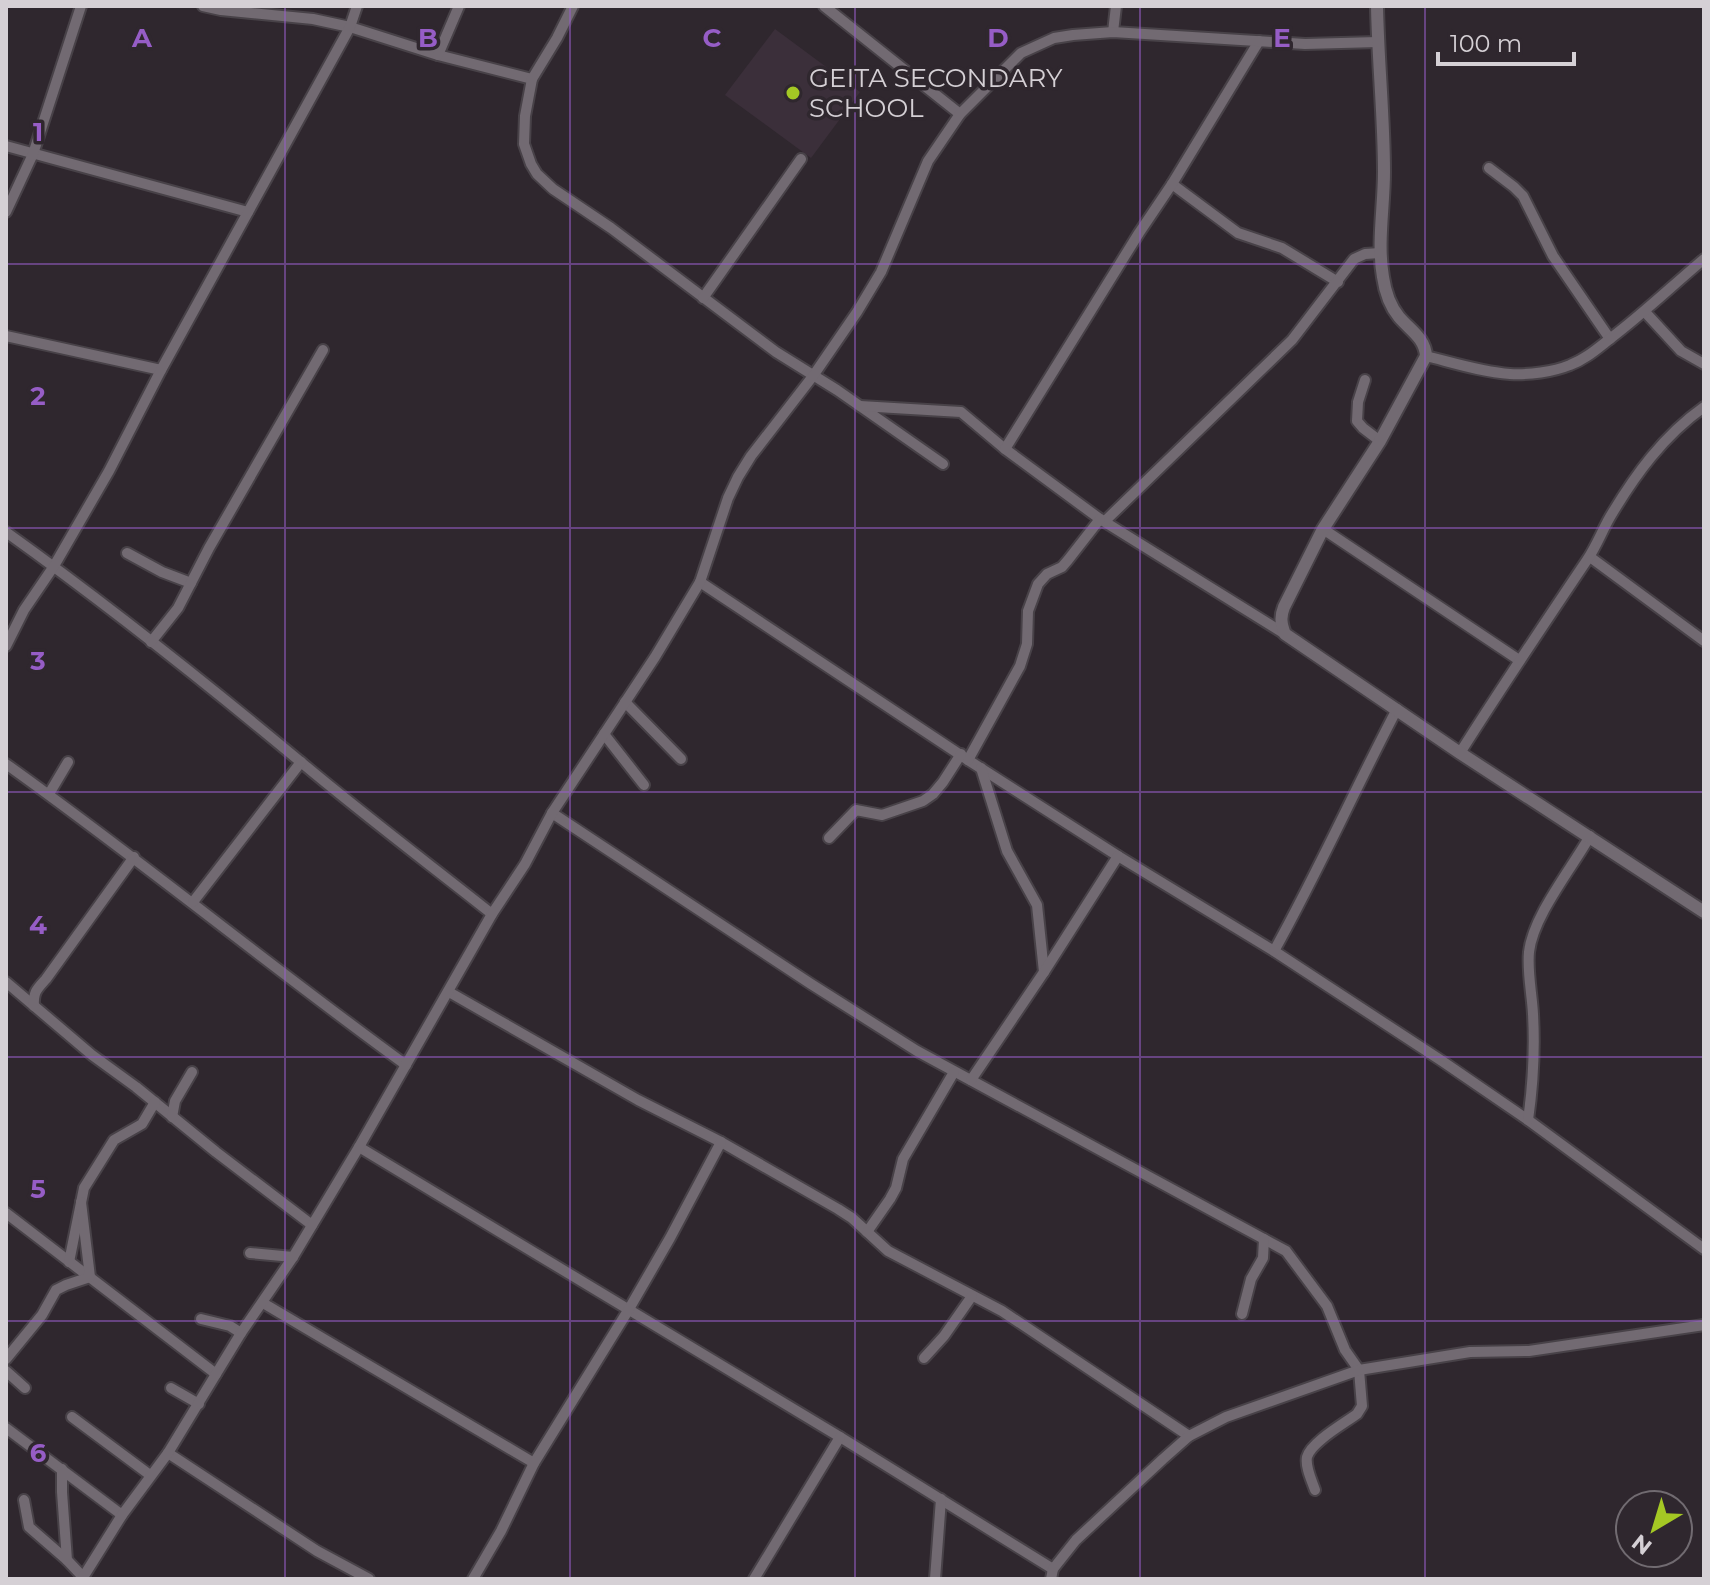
<svg xmlns="http://www.w3.org/2000/svg" width="1710" height="1585" viewBox="0 0 1710 1585" font-family="Montserrat,sans-serif">
<style>
.built{fill:#3b2f3a}
.lines{fill:none;stroke-linecap:round;stroke-linejoin:round}
.minor-casing{stroke:#484248;stroke-width:14}
.tertiary-casing{stroke:#484248;stroke-width:16}
.minor{stroke:#726a72;stroke-width:10}
.tertiary{stroke:#726a72;stroke-width:12}
.grid{fill:none;stroke:#965dc6;stroke-width:2;stroke-opacity:0.55}
.poi-dot{fill:#a4c824;stroke:#2f272e;stroke-width:3}
.labels{text-anchor:middle;stroke-width:7;stroke-linejoin:round;paint-order:stroke}
.poi-label{font-size:26px;fill:#d5d0d5;stroke:#2f272e;text-anchor:start}
.grid-label{font-size:26px;text-anchor:middle;font-weight:bold;fill:#965dc6;stroke:#2f272e;stroke-width:7;stroke-linejoin:round;paint-order:stroke}
</style>
<rect width="100%" height="100%" fill="#2f272e"/>
<!-- built -->
<path class="built" d="M775,29L860,92L811,158L725,95Z"/>
<g class="lines">
<!-- minor casing -->
<g class="minor-casing">
<g id="minor">
<path d="M203,6L221,10L313,19L350,27L438,55L532,79"/>
<path d="M573,6L557,38L532,79L525,116L524,144L531,164L537,174L553,189L611,228L776,352L837,390L943,464"/>
<path d="M824,6L960,114"/>
<path d="M1113,32L1116,6"/>
<path d="M438,55L459,6"/>
<path d="M6,146L248,212"/>
<path d="M1489,168L1514,187L1523,196L1553,256L1610,339"/>
<path d="M1172,184L1238,233L1282,248L1338,282"/>
<path d="M6,212L33,154L81,6"/>
<path d="M703,298L801,159"/>
<path d="M1645,312L1681,351L1704,364"/>
<path d="M6,336L161,370"/>
<path d="M1426,356C1454,363 1482,372 1510,374C1529,375 1553,372 1570,365C1586,359 1598,348 1611,338C1644,313 1673,285 1704,259"/>
<path d="M1365,380L1358,402L1357,421L1363,428L1380,441"/>
<path d="M860,406L961,412L1005,449L1100,519L1285,634"/>
<path d="M1005,449L1139,233L1172,184L1259,41"/>
<path d="M1105,521L1292,340L1354,259L1365,254L1380,253"/>
<path d="M1323,529L1519,660"/>
<path d="M6,532C108,605 206,683 302,763C364,815 429,864 492,914"/>
<path d="M127,553L162,572L191,583"/>
<path d="M1590,557L1704,641"/>
<path d="M700,582L968,760L1118,856L1274,951L1442,1061L1528,1120L1704,1249"/>
<path d="M151,642L178,608L209,548L323,350"/>
<path d="M6,646L24,610L54,566L109,471L161,370L350,27L357,6"/>
<path d="M625,702L681,759"/>
<path d="M604,734L644,785"/>
<path d="M1460,753C1501,688 1544,624 1587,560C1596,547 1602,531 1610,517C1635,475 1663,436 1704,407"/>
<path d="M968,760L1020,666L1027,644L1028,611L1038,584L1047,574L1062,567L1068,560L1100,519"/>
<path d="M6,764C142,861 271,967 406,1065"/>
<path d="M981,768L1007,851L1037,905L1044,972"/>
<path d="M49,794L68,762"/>
<path d="M552,813L811,984L917,1051L1286,1251L1327,1306L1345,1350L1359,1370L1362,1406L1357,1414C1345,1423 1311,1442 1307,1457C1305,1467 1312,1481 1315,1490"/>
<path d="M829,838L856,810L882,815L923,801L933,794L943,782L961,754"/>
<path d="M193,902L301,762"/>
<path d="M1274,951C1318,872 1355,789 1397,709"/>
<path d="M6,982L92,1055L136,1087L216,1152L312,1225"/>
<path d="M449,992L638,1100L721,1142L838,1209L852,1218L888,1251L1002,1311L1189,1436"/>
<path d="M34,1006C33,992 37,989 46,979L134,857"/>
<path d="M971,1080L1044,972L1118,856"/>
<path d="M172,1117L175,1101L192,1072"/>
<path d="M1528,1120C1533,1085 1535,1050 1533,1014C1532,994 1527,972 1529,952C1533,916 1572,868 1590,836"/>
<path d="M359,1147L840,1437L1053,1569"/>
<path d="M6,1213L216,1374"/>
<path d="M867,1232L890,1199L896,1188L903,1159L954,1072"/>
<path d="M250,1253L293,1257"/>
<path d="M69,1262L84,1188L114,1140L142,1124L155,1102"/>
<path d="M263,1303L534,1463"/>
<path d="M1242,1314L1251,1279L1263,1258L1264,1239"/>
<path d="M201,1319L230,1326L241,1333"/>
<path d="M924,1358L944,1336L972,1296"/>
<path d="M6,1359L42,1315L56,1290L66,1285L90,1277L81,1202"/>
<path d="M6,1371L25,1388"/>
<path d="M171,1388L199,1404"/>
<path d="M72,1417L150,1475"/>
<path d="M6,1428L122,1515"/>
<path d="M168,1453L317,1551L369,1579"/>
<path d="M62,1469V1492L67,1560L83,1577"/>
<path d="M24,1500L29,1527L67,1560"/>
<path d="M82,1579L122,1515L168,1453L241,1333L293,1257L359,1147L492,914L525,864L552,813L655,657L700,582L728,498L738,477L751,456L813,376L857,312L881,272L928,161L960,114L1021,53L1054,38L1073,35L1113,32L1305,44L1378,42"/>
<path d="M473,1579L501,1531L534,1463L629,1309L670,1238L721,1142"/>
<path d="M754,1579L840,1437"/>
<path d="M935,1579L941,1499"/>
<path d="M1051,1579L1053,1569L1076,1540L1163,1459L1189,1436L1226,1417L1359,1370L1470,1352L1529,1351L1704,1325"/>
</g>
</g>
<!-- tertiary casing -->
<g class="tertiary-casing">
<path id="tertiary" d="M1377,6C1378,62 1384,117 1384,172C1384,207 1377,243 1383,277C1385,291 1390,306 1399,317C1410,330 1425,338 1426,356L1380,441L1323,529L1284,607C1280,617 1281,624 1285,634L1460,753L1704,912"/>
</g>
<!-- minor -->
<use href="#minor" class="minor"/>
<!-- tertiary -->
<use href="#tertiary" class="tertiary"/>
</g>
<!-- grid -->
<path class="grid" d="M285,6V1579M570,6V1579M855,6V1579M1140,6V1579M1425,6V1579M6,264H1704M6,528H1704M6,792H1704M6,1057H1704M6,1321H1704"/>
<!-- markers -->
<circle class="poi-dot" cx="793" cy="93" r="8"/>
<g class="labels">
<!-- poi labels -->
<g class="poi-label">
<text x="809" y="87">GEITA SECONDARY<tspan x="809" dy="30">SCHOOL</tspan></text>
</g>
</g>
<g class="grid-label">
<text x="142" y="47">A</text>
<text x="428" y="47">B</text>
<text x="712" y="47">C</text>
<text x="998" y="47">D</text>
<text x="1282" y="47">E</text>
<text x="38" y="141">1</text>
<text x="38" y="405">2</text>
<text x="38" y="670">3</text>
<text x="38" y="934">4</text>
<text x="38" y="1198">5</text>
<text x="38" y="1462">6</text>
</g>
<!-- border -->
<rect width="1710" height="1585" fill="none" stroke="#d5d0d5" stroke-width="16"/>
<!-- north arrow -->
<g transform="translate(1654 1529) rotate(218)"><circle r="38" fill="#2f272e" stroke="#716b71" stroke-width="2"/>
<path d="M0-6L14 30L0 20L-14 30Z" fill="#a4c824"/>
<text y="-12" font-size="22" font-weight="bold" text-anchor="middle" fill="#d5d0d5">N</text>
</g>
<!-- scale -->
<path d="M1438 52v12h136v-12" fill="none" stroke="#d5d0d5" stroke-width="4"/>
<text x="1450" y="52" font-size="24" fill="#d5d0d5" stroke="#2f272e" stroke-width="6" paint-order="stroke">100 m</text>
</svg>
